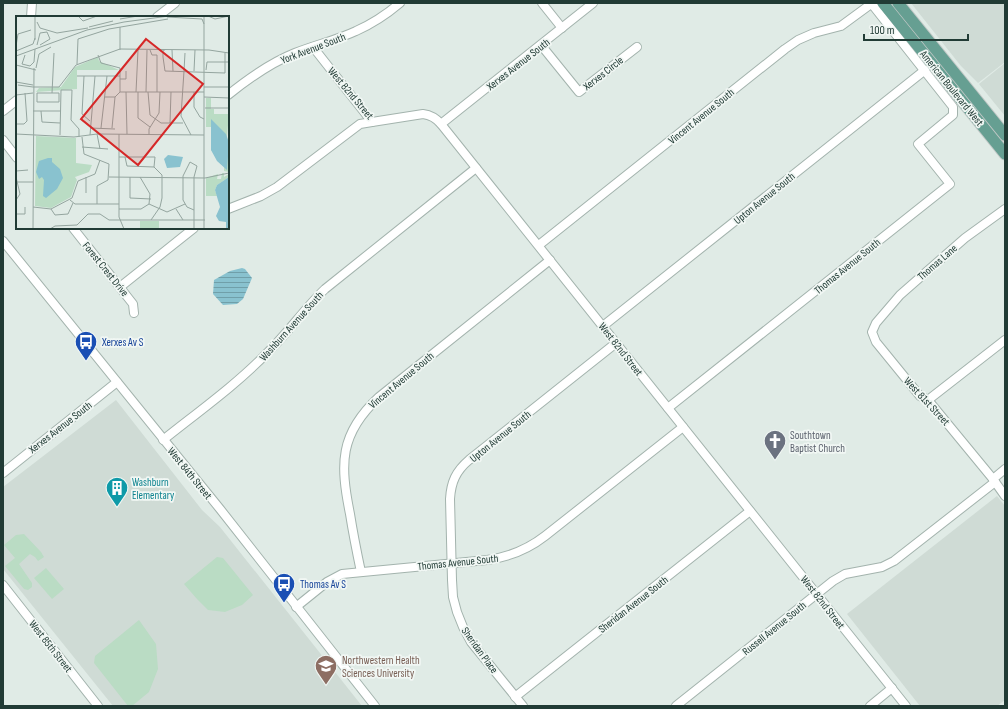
<svg xmlns="http://www.w3.org/2000/svg" width="1008" height="709" viewBox="0 0 1008 709" font-family="'Sofia Sans Condensed',sans-serif">
<style>
.built{fill:#cfdbd5}
.green{fill:#badcc4}
.water{fill:url(#water-rules)}
.lines{fill:none;stroke-linecap:round;stroke-linejoin:round}
.minor-casing{stroke:#a3b3ad;stroke-width:10}
.major-casing{stroke:#c1c8c6;stroke-width:13}
.minor{stroke:#fff;stroke-width:8}
.major{stroke:#669f92;stroke-width:11}
.labels{text-anchor:middle;stroke-width:3.5;stroke-linejoin:round;paint-order:stroke}
.street-label{font-size:11px;fill:#213b35;stroke:#f1f7f4}
.transit-label{font-size:11px;fill:#164399;stroke:#f1f7f4;text-anchor:start}
.worship-label{font-size:11px;fill:#5b616d;stroke:#f1f7f4;text-anchor:start}
.culture-label{font-size:11px;fill:#0d838f;stroke:#f1f7f4;text-anchor:start}
.education-label{font-size:11px;fill:#785e54;stroke:#f1f7f4;text-anchor:start}
.inset-road{fill:none;stroke:#94a59f;stroke-width:1}
.view{fill:#d62828;fill-opacity:0.15;stroke:#d62828;stroke-width:2}
.inset-edge{fill:none;stroke:#213b35;stroke-width:2}
</style>
<defs>
<pattern id="water-rules" width="6" height="5" patternUnits="userSpaceOnUse"><rect width="6" height="5" fill="#89c2cf"/><path d="M0 2.5h6" fill="none" stroke="#709fa9"/></pattern>
</defs>
<rect width="100%" height="100%" fill="#e0ebe6"/>
<!-- built -->
<g class="built">
<path d="M911,3H1005V62L978,83L961,66Z"/>
<path d="M1005,63V116L979,84Z"/>
<path d="M116,400L202,510L220,527L362,706H113L3,569V487Z"/>
<path d="M997,496L1005,506V700L997,706H920L847,614Z"/>
</g>
<!-- green -->
<g class="green">
<path d="M24,534L41,552L44,557L38,561L35,557L30,554L19,564L32,583V587L28,590L24,589L5,566L15,558L4,545L16,535Z"/>
<path d="M217,557L223,558L253,595L242,605L225,612L208,610L197,599L184,584Z"/>
<path d="M46,568L64,589L52,599L34,578Z"/>
<path d="M139,620L156,644L158,669L149,692L132,706H128L94,663L95,656Z"/>
</g>
<!-- water -->
<path class="water" d="M242,268L245,269L252,278L243,299L237,304L223,305L213,294L214,280L230,271Z"/>
<g class="lines">
<!-- minor casing -->
<g class="minor-casing">
<g id="minor">
<path d="M542,3L562,28"/>
<path d="M31,17L32,3"/>
<path d="M157,17L175,3"/>
<path d="M541,45L579,92L637,47"/>
<path d="M313,47L372,122L423,114C431,115 436,118 441,124L906,706"/>
<path d="M228,95C249,78 270,63 295,53C315,45 337,40 356,31C372,24 387,14 400,3"/>
<path d="M3,111L17,100"/>
<path d="M441,124L593,3"/>
<path d="M3,140L17,158"/>
<path d="M228,209L261,196L277,187L360,124L372,122"/>
<path d="M1005,209L965,238L900,295L876,323L872,332L876,342L920,396L928,400L993,479L1005,496"/>
<path d="M73,228L133,304L134,313"/>
<path d="M3,241L220,509L375,706"/>
<path d="M539,245L785,49L798,40L814,33L841,26L871,4"/>
<path d="M120,287L194,228"/>
<path d="M603,326L925,70"/>
<path d="M928,400L1005,340"/>
<path d="M668,408L950,184L918,144L953,115V107L871,3"/>
<path d="M163,440C198,412 236,385 267,353C288,333 304,309 325,289L476,168"/>
<path d="M3,473L117,382"/>
<path d="M993,479L1005,469"/>
<path d="M361,572C357,553 353,533 350,514C340,464 339,434 379,397L550,260"/>
<path d="M3,585L98,706"/>
<path d="M296,607L327,582L342,574L487,560C509,557 527,550 545,536L683,427"/>
<path d="M515,697L750,511"/>
<path d="M523,706L471,642L463,627L457,612L453,597L452,580L450,499C451,482 456,471 469,460L616,343"/>
<path d="M676,706L833,581L845,574L882,567L894,561L995,482"/>
<path d="M870,706L892,688"/>
</g>
</g>
<!-- major casing -->
<g class="major-casing">
<g id="major">
<path d="M883,3L1005,154"/>
<path d="M898,3L1005,135"/>
</g>
</g>
<!-- minor -->
<use href="#minor" class="minor"/>
<!-- major -->
<use href="#major" class="major"/>
</g>
<!-- icons -->
<defs>
<g id="bus-pin" transform="scale(1.15)"><path d="M0 17L-7.5 6A9.5 9.5 0 1 1 7.5 6Z" fill="#1a4fb4" stroke="#f1f7f4"/><path d="M-5-6H5V4H4V6H2V4H-2V6H-4V4H-5ZM-3.5-4V0h7V-4ZM-3.5 1.2v1.5H-2V1.2ZM2 1.2v1.5H3.5V1.2Z" fill="#fff"/></g>
<g id="church-pin" transform="scale(1.15)"><path d="M0 17L-7.5 6A9.5 9.5 0 1 1 7.5 6Z" fill="#6b7280" stroke="#f1f7f4"/><path d="M-1.2-6h2.4v3.5h3.3v2.4h-3.3V6h-2.4V-.1h-3.3v-2.4h3.3Z" fill="#fff"/></g>
<g id="building-pin" transform="scale(1.15)"><path d="M0 17L-7.5 6A9.5 9.5 0 1 1 7.5 6Z" fill="#0f9aa8" stroke="#f1f7f4"/><path d="M-4-6H4V6H1V3H-1V6H-4ZM-2.5-4.3h1.7v1.8h-1.7ZM.8-4.3h1.7v1.8H.8ZM-2.5-1h1.7V.8h-1.7ZM.8-1h1.7V.8H.8Z" fill="#fff"/></g>
<g id="university-pin" transform="scale(1.15)"><path d="M0 17L-7.5 6A9.5 9.5 0 1 1 7.5 6Z" fill="#8d6e63" stroke="#f1f7f4"/><path d="M0-5L7-2L0 1L-7-2ZM-4 1L0 2.5L4 1V4Q0 6-4 4Z" fill="#fff"/></g>
</defs>
<g fill-rule="evenodd">
<use href="#bus-pin" x="86" y="342"/>
<use href="#church-pin" x="775" y="441"/>
<use href="#building-pin" x="117" y="488"/>
<use href="#bus-pin" x="284" y="584"/>
<use href="#university-pin" x="326" y="666"/>
</g>
<g class="labels">
<!-- street labels -->
<g class="street-label">
<text transform="translate(313 48) rotate(-21)" y="4">York Avenue South</text>
<text transform="translate(518 64) rotate(-38)" y="4">Xerxes Avenue South</text>
<text transform="translate(603 73) rotate(-38)" y="4">Xerxes Circle</text>
<text transform="translate(952 88) rotate(51)" y="4">American Boulevard West</text>
<text transform="translate(351 93) rotate(50)" y="4">West 82nd Street</text>
<text transform="translate(701 116) rotate(-39)" y="4">Vincent Avenue South</text>
<text transform="translate(764 198) rotate(-39)" y="4">Upton Avenue South</text>
<text transform="translate(937 262) rotate(-41)" y="4">Thomas Lane</text>
<text transform="translate(847 266) rotate(-39)" y="4">Thomas Avenue South</text>
<text transform="translate(106 269) rotate(51)" y="4">Forest Crest Drive</text>
<text transform="translate(291 326) rotate(-48)" y="4">Washburn Avenue South</text>
<text transform="translate(621 349) rotate(52)" y="4">West 82nd Street</text>
<text transform="translate(401 380) rotate(-40)" y="4">Vincent Avenue South</text>
<text transform="translate(927 401) rotate(47)" y="4">West 81st Street</text>
<text transform="translate(60 427) rotate(-38)" y="4">Xerxes Avenue South</text>
<text transform="translate(500 436) rotate(-39)" y="4">Upton Avenue South</text>
<text transform="translate(190 473) rotate(51)" y="4">West 84th Street</text>
<text transform="translate(458 562) rotate(-6)" y="4">Thomas Avenue South</text>
<text transform="translate(823 602) rotate(52)" y="4">West 82nd Street</text>
<text transform="translate(633 604) rotate(-38)" y="4">Sheridan Avenue South</text>
<text transform="translate(774 628) rotate(-39)" y="4">Russell Avenue South</text>
<text transform="translate(51 646) rotate(52)" y="4">West 85th Street</text>
<text transform="translate(480 650) rotate(54)" y="4">Sheridan Place</text>
</g>
<!-- transit labels -->
<g class="transit-label">
<text x="102" y="346">Xerxes Av S</text>
<text x="300" y="588">Thomas Av S</text>
</g>
<!-- worship labels -->
<g class="worship-label">
<text x="790" y="439">Southtown<tspan x="790" dy="13">Baptist Church</tspan></text>
</g>
<!-- culture labels -->
<g class="culture-label">
<text x="132" y="486">Washburn<tspan x="132" dy="13">Elementary</tspan></text>
</g>
<!-- education labels -->
<g class="education-label">
<text x="342" y="664">Northwestern Health<tspan x="342" dy="13">Sciences University</tspan></text>
</g>
</g>
<!-- overview -->
<g transform="translate(16 16)">
<rect width="213" height="213" fill="#e0ebe6"/>
<path d="M82,41L83,45L103,54H61V73L20,76L23,72L45,71L59,51ZM190,82H195V93H198V98H213L211,120L213,156L208,155V150L195,134V111H190ZM20,120L60,122V147L76,149L73,156L59,161L61,164L55,181L35,192L19,190ZM206,157H208V161L213,158V161L201,169L199,174L201,180H190V162L202,158L201,163H205ZM124,205H143V213H124Z" fill="#badcc4"/>
<path d="M195,103L210,118L213,127L211,154L201,145L195,134ZM152,139L167,141L164,151L151,152L148,143ZM32,142H36V146L44,153L47,162L41,173L30,182L27,180L28,164L26,161L23,163L20,156L23,145ZM213,161V213H210V206L203,205L200,200L204,191L199,174L201,169Z" fill="#89c2cf"/>
<path class="inset-road" d="M19,0V24M62,0L67,5L81,0M188,0V213M192,0L199,3L213,0M151,1L186,3L188,8M104,3L122,0M21,6L24,12L41,17L72,12M73,11L97,5M21,29L24,17L31,16L34,23L24,29M0,30L2,18L15,14M104,34V11M134,34L136,39H141V76M149,34H147V41L149,55L209,57V37M156,34L157,55M0,35L17,28L19,22M9,39L6,48L14,50L18,46L19,33M82,39L85,47L104,52V76M0,40L71,14L108,6L153,0M61,48L62,23L93,13L152,3M0,49L20,54M20,52L23,38L35,31M190,54L191,46H213M168,55L165,100L175,119M168,55L169,37M178,55L179,34M61,60H104M68,60L66,98L74,105M104,63H110V55M0,66L17,69M2,69L17,71M17,71H43L60,49L104,33L193,34L213,37M188,71H213M110,76L111,118M120,76L122,34M122,76V102L134,111M130,76L131,34M132,76L134,99L145,107H167M178,76V91L184,101L188,103M21,77H43V86H21ZM36,77L38,37M0,79L17,77M89,81H99L104,76H188M188,81L213,82M189,92H213M17,95H45M25,95L26,106L44,107M154,107L155,76M0,108H8L11,105L9,77M74,112L99,113M85,112L91,60M96,112L99,81M0,118L58,121L81,118L188,119M81,118L84,133M103,118V201L108,213M44,119L45,74H56L55,104L63,113V121M74,119L79,60M133,119V113L143,97L144,76M66,121L68,138L93,148L92,164L81,170V188M66,131L92,133M103,141H139L138,151L146,159V182L144,191L135,204M109,141L111,150L138,151M0,155L12,154M93,161L189,162L213,157M114,161V182L135,183M124,161L134,178L133,188M0,166H17M70,177V161M0,184L4,178L0,161M54,184L59,188H103M133,188L151,196L169,188M17,191L35,193L56,182L62,165L79,158L84,144M35,193L39,199L52,198L57,187M103,193H125L133,188M160,193L167,204M0,198H9V191M17,213L18,52M34,213L39,210L61,209L72,198H84L93,204H189M178,213V161L181,150L174,146L167,160V184L171,191L178,194"/>
<path class="view" d="M130,23L187,68L122,149L65,103Z"/>
<rect width="213" height="213" class="inset-edge"/>
</g>
<!-- border -->
<rect width="1008" height="709" fill="none" stroke="#213b35" stroke-width="8"/>
<!-- scale -->
<path d="M864 34v6h104v-6" fill="none" stroke="#213b35" stroke-width="2"/>
<text x="870" y="34" font-size="12" fill="#213b35" stroke="#f1f7f4" stroke-width="3" paint-order="stroke">100 m</text>
</svg>
